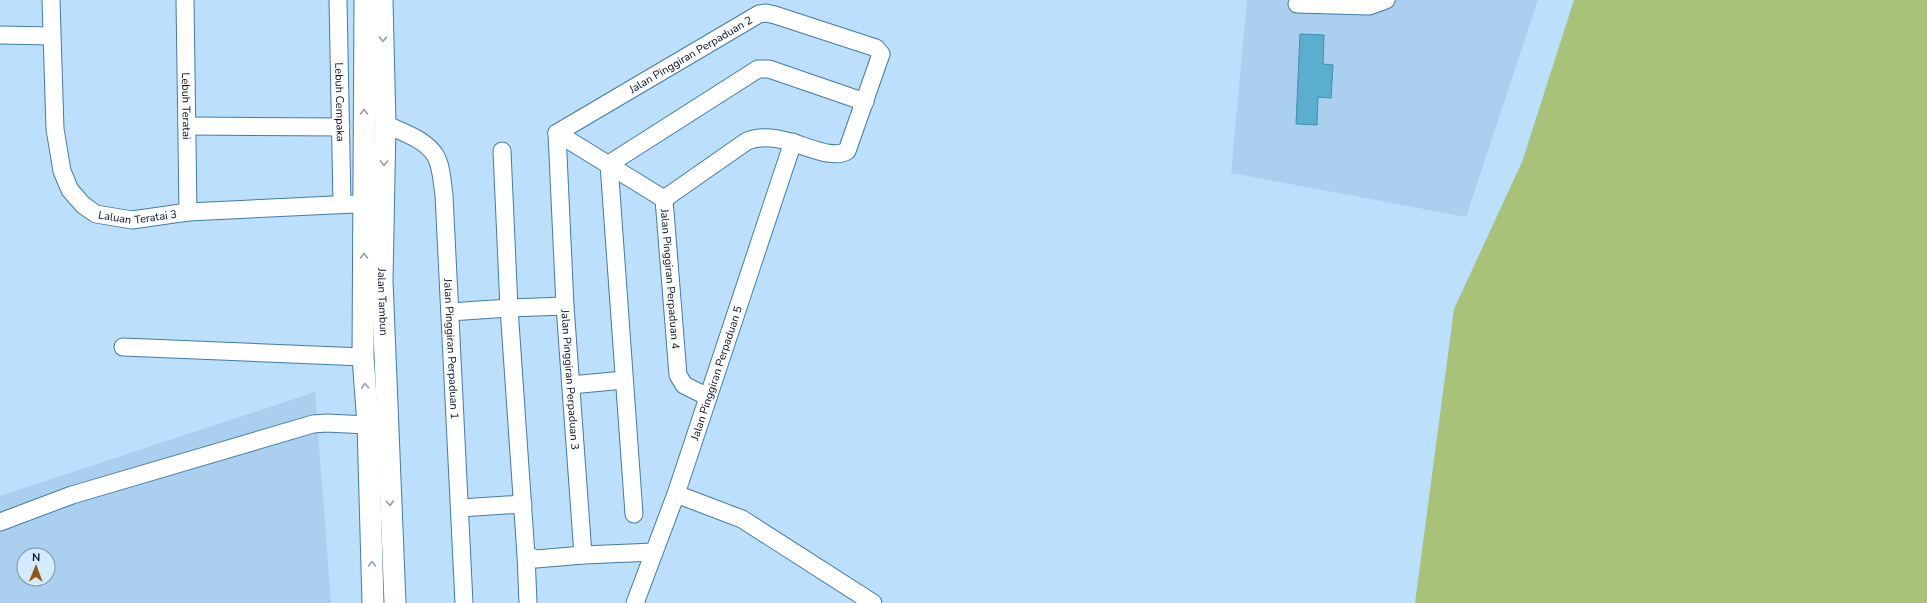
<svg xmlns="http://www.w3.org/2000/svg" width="1927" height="603" viewBox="0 0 1927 603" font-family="'Nunito Sans',sans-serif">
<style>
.built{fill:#aacfef;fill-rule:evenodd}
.green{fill:#a8c378}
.building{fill:#5baecd;stroke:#3b90ae}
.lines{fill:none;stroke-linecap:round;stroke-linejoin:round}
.minor-casing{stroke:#437ba8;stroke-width:19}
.major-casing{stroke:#437ba8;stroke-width:23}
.minor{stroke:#fff;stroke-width:17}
.major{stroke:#fff;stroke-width:21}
.oneway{stroke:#999fa6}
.labels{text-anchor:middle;stroke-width:3;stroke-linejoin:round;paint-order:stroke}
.street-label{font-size:11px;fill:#000f20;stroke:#d3eaff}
</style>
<rect width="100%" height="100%" fill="#bcdffd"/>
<!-- built -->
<g class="built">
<path d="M1247,0H1538L1466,217L1231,173Z"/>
<path d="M315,392L331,603H0V496ZM24,555H48V579H24Z"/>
</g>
<!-- green -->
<path class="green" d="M1574,0H1927V603H1415L1454,309L1522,162Z"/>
<!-- building -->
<path class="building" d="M1300,34L1324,35L1323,64L1333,65L1331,98L1318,97L1317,125L1296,124Z"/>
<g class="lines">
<!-- minor casing -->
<g class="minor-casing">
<g id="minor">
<path id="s1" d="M51,0L55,129L62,171L70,190L83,205L96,214L132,220L188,212L376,203"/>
<path id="s2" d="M185,0L188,212"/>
<path id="s3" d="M338,0L342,204"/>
<path d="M1297,4L1369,6L1386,0"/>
<path d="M0,35L51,36"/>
<path id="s4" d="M385,124C402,132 425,139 435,155C442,166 442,183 444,195L464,603"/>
<path d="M187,126L341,127"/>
<path id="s5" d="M557,133L759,14L766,13L775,15L876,48L881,54L847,151C824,164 783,127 747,141L664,199L678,375L684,385L708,397"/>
<path id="s6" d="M557,133L565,306L583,555L654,552"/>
<path d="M557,133L664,199"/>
<path d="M502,151L509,308L526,555L528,603"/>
<path d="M450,312L509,308L565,306"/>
<path d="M123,347L363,357"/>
<path d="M571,385L624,380"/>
<path d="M676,494L742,519L873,603"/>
<path d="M460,508L523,504"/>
<path d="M634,514L609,164L758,69H769L865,102"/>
<path d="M0,522L72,495L313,424L326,423L368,425"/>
<path d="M526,555L536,559L583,555"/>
<path id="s7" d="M635,603L676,494L793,142"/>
</g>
</g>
<!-- major casing -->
<g class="major-casing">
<g id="major">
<path d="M365,0L363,357L368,425L373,603"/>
<path id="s8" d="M382,0L385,124L382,281L395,603"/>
</g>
</g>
<!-- minor -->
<use href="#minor" class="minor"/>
<!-- major -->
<use href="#major" class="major"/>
</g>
<!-- one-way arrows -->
<defs><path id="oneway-chevron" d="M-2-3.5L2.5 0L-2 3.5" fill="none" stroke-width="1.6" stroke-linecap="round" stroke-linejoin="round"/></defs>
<g class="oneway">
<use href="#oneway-chevron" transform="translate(383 39) rotate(89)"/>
<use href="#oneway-chevron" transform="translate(364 112) rotate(-90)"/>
<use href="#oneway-chevron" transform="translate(384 163) rotate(91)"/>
<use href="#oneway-chevron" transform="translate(364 256) rotate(-90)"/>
<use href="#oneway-chevron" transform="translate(365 386) rotate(-94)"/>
<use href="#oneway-chevron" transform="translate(390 503) rotate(87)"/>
<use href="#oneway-chevron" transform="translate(372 564) rotate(-92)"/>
</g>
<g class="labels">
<!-- street labels -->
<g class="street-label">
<text dy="4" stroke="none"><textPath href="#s5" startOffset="155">Jalan Pinggiran Perpaduan 2</textPath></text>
<text dy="4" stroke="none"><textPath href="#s3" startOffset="102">Lebuh Cempaka</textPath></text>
<text dy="4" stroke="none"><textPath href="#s2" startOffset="106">Lebuh Teratai</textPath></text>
<text dy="4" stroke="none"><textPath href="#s1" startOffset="270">Laluan Teratai 3</textPath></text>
<text dy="4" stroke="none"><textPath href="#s5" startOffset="752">Jalan Pinggiran Perpaduan 4</textPath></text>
<text dy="4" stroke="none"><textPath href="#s8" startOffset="302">Jalan Tambun</textPath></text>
<text dy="4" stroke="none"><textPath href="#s4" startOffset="255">Jalan Pinggiran Perpaduan 1</textPath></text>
<text dy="4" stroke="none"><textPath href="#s7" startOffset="244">Jalan Pinggiran Perpaduan 5</textPath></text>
<text dy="4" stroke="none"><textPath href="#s6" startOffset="247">Jalan Pinggiran Perpaduan 3</textPath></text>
</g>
</g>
<!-- north arrow -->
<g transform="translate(36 567) rotate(1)"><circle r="19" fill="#d3eaff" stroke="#7f92a6"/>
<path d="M0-3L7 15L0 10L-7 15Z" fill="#905711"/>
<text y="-6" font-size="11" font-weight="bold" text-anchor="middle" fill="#000f20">N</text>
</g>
</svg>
